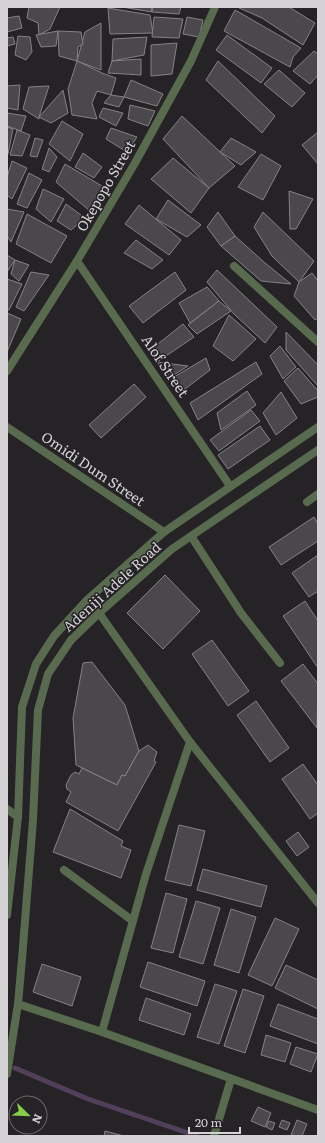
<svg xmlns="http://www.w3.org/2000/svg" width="325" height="1143" viewBox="0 0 325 1143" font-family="Literata,serif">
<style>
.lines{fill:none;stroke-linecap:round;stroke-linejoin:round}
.stream{stroke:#523f5a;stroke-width:5}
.building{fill:#4b484c;stroke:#858286}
.service{stroke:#596b4e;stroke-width:8}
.minor{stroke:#596b4e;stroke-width:8}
.labels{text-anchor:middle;stroke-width:3;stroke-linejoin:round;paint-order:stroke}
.street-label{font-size:14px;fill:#d4d2d4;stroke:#262327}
</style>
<rect width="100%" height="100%" fill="#262327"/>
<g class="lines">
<!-- stream -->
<path class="stream" d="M15,1068L88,1099L197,1136"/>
</g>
<!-- building -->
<g class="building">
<path d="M29,7H60L50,29L39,35L38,23L27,18Z"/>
<path d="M122,7H151L152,12Z"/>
<path d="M153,7H181L179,14L152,12Z"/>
<path d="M237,7H289L315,23L303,45L262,18Z"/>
<path d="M108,8L150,15L153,33L110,34Z"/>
<path d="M235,10L301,48L293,57L290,67L224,31Z"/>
<path d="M19,16L22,28L7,32V18Z"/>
<path d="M154,17L183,19L179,38L152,37Z"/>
<path d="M187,17L203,20L199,37L183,34Z"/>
<path d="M101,23V70L77,61L85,32Z"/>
<path d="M58,31L81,32L83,44L78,47L77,61L59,56Z"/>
<path d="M58,31L56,46L41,47L36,35Z"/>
<path d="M227,35L272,68L261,83L216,50Z"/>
<path d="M18,36L30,37L32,52L26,60L15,55Z"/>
<path d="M13,37L15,44L7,46V38Z"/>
<path d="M147,37L144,55L112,61L113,39Z"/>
<path d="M177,43L172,74L151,76V45Z"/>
<path d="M314,51L318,54V75L310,84L293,71Z"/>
<path d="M141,59V75L108,73L112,61Z"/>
<path d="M77,61L102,73L116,78L111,95L97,91L92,103L97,119L72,115L68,89Z"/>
<path d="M218,61L275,116L262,133L206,80Z"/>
<path d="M279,70L305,93L292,107L264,84Z"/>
<path d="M131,80L163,94L157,106L124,97Z"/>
<path d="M20,85L18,110L7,108V86Z"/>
<path d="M49,86L39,117V119L23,109L29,87Z"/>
<path d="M63,90L68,113L51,123L39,117Z"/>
<path d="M111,95L124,97L119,107L104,103Z"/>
<path d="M130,105L155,111L148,126L128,119Z"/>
<path d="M103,108L123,113L116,126L99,117Z"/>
<path d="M7,113L26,116L21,131L7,126Z"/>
<path d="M182,116L235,166L209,188L163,139Z"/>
<path d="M62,121L83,134L70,161L49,144Z"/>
<path d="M7,127L13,129L8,154H7Z"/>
<path d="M111,128L137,137L127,152L106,139Z"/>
<path d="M17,130L30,135L22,156L10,155Z"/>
<path d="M318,132V164L302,145Z"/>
<path d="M35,138L43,140L37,157L30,156Z"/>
<path d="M231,138L256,152L241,165L220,152Z"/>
<path d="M49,148L57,157L49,172L42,169Z"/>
<path d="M83,153L102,167L94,178L75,167Z"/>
<path d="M261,154L281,166L263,200L238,187Z"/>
<path d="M173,158L209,188L191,213L151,179Z"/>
<path d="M12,161L27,168L12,199L7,195V177Z"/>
<path d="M65,164L107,189L91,212L56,182Z"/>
<path d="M29,173L42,180L27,208L17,204Z"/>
<path d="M43,189L64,199L51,222L36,209Z"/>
<path d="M289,191L313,199L296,229H290Z"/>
<path d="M168,200L201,225L187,237L156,219Z"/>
<path d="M66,204L85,218L71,230L57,221Z"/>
<path d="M139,205L181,240L169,255L125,224Z"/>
<path d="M7,209L24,212L11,242L7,236Z"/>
<path d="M218,212L235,236L221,246L207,227Z"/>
<path d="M263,212L314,261L299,282L272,256L254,227Z"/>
<path d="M27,214L67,236L51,263L16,244Z"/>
<path d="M235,236L265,263L291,284L261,281L221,246Z"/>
<path d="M136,240L163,260L152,269L124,253Z"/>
<path d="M7,255L15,260L7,272Z"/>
<path d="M15,260L29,265L19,281L11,274Z"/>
<path d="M217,270L277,327L265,343L234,314L207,282Z"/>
<path d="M31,272L49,275L24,311L16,307Z"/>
<path d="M175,272L186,290L143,323L129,306Z"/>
<path d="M312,273L318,281V318L315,320L294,296L299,282Z"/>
<path d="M7,279L22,284L9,310L7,309Z"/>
<path d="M207,287L219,301L190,323L179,303Z"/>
<path d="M219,301L231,311L197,334L188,325Z"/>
<path d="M7,313L21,319L7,352Z"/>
<path d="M229,315L256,339L233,361L213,346Z"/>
<path d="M183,324L194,337L157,362L149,351Z"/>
<path d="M286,332L318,365V386L286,350Z"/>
<path d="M280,346L296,367L283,379L270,356Z"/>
<path d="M206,358L210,370L181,392L174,377Z"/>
<path d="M157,362L188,366L169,378Z"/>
<path d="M256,362L262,374L198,420L190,403Z"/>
<path d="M298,368L318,391V397L301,404L284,381Z"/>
<path d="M134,384L146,397L101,438L89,425Z"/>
<path d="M247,391L256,405L221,430L217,413Z"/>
<path d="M281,392L297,418L276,435L263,413Z"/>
<path d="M251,410L260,421L219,451L210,440Z"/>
<path d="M260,426L270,440L228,469L218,455Z"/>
<path d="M314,517L318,524V541L281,565L269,547Z"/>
<path d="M318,555V591L309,597L292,573Z"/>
<path d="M165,575L200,611L163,649L127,613Z"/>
<path d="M305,601L318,621V668L283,616Z"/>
<path d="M212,640L249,691L228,706L192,654Z"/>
<path d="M92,662L125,705L139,751L125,776L122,775L117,785L76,765L73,718L83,663Z"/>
<path d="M303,664L318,684L317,728L281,681Z"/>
<path d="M256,701L289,748L270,762L237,715Z"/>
<path d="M148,745L157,752L154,761L156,762L118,831L66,802L71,792L67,789L66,785L71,775L75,772L79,774L82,768L117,785L122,775L125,776L139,751Z"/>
<path d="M303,764L318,785V813L310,819L282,779Z"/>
<path d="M70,809L123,841L121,846L131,850L121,878L53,852Z"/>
<path d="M179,825L205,831L191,886L165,880Z"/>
<path d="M298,832L309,847L297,856L286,841Z"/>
<path d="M203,869L267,886L261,907L197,890Z"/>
<path d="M166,893L187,899L173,953L151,948Z"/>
<path d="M196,901L220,908L203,964L179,957Z"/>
<path d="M231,909L256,917L239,973L214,965Z"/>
<path d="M275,918L299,929L272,986L248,975Z"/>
<path d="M148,962L205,981L197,1006L140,987Z"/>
<path d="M42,964L81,977L72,1006L33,992Z"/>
<path d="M286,965L318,980V1009L275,988Z"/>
<path d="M215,984L237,991L219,1044L197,1037Z"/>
<path d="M243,989L264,996L245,1053L224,1046Z"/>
<path d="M146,998L191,1014L184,1035L139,1020Z"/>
<path d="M278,1004L318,1019V1044L270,1026Z"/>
<path d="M266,1035L291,1043L285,1062L261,1055Z"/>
<path d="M296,1047L318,1054L311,1072L290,1064Z"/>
<path d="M258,1107L271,1113L265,1127L251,1121Z"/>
<path d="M282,1120L290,1123L287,1130L279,1127Z"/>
<path d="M297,1120L307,1124L302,1136L291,1135Z"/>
<path d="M269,1121L275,1123L272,1130L266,1127Z"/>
<path d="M105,1131L124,1136H104Z"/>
</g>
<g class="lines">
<!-- service -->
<g class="service">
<path d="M234,266L318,342"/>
<path d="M307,502L318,494"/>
<path d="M64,870L133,921"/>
</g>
<!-- minor -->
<g class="minor">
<path d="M77,261L230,486"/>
<path d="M7,371L77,261L135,163L191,61L215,7"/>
<path d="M7,427L164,532"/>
<path d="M191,536L241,613L280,663"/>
<path d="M99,613L190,742L318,903"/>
<path d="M7,809L18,817"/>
<path d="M7,915L18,817L22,707L36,664L54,636L87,600L164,532L318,427"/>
<path d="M18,1004L102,1032L318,1110"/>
<path d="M102,1032L146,874L190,742"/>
<path d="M7,1074L18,1004L22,959L33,820L38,710L48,674L71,640L99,613L172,549L318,450"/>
<path d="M214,1136L231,1079"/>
</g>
</g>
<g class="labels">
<!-- street labels -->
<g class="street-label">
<text transform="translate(106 186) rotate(-60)" y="5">Okepopo Street</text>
<text transform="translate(165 366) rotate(56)" y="5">Alof Street</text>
<text transform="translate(93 469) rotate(34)" y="5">Omidi Dum Street</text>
<text transform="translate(112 587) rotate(-42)" y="5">Adeniji Adele Road</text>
</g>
</g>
<!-- border -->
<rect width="325" height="1143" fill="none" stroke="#d4d2d4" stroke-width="16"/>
<!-- north arrow -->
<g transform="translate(28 1115) rotate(113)"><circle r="19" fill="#262327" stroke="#6c696c"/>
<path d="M0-3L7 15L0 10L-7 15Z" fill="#87cf4b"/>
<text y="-6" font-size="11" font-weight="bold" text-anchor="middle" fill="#d4d2d4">N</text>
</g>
<!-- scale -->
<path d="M189 1127v6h51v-6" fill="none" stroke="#d4d2d4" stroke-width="2"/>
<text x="195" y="1127" font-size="12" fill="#d4d2d4" stroke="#262327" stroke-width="3" paint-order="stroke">20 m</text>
</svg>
